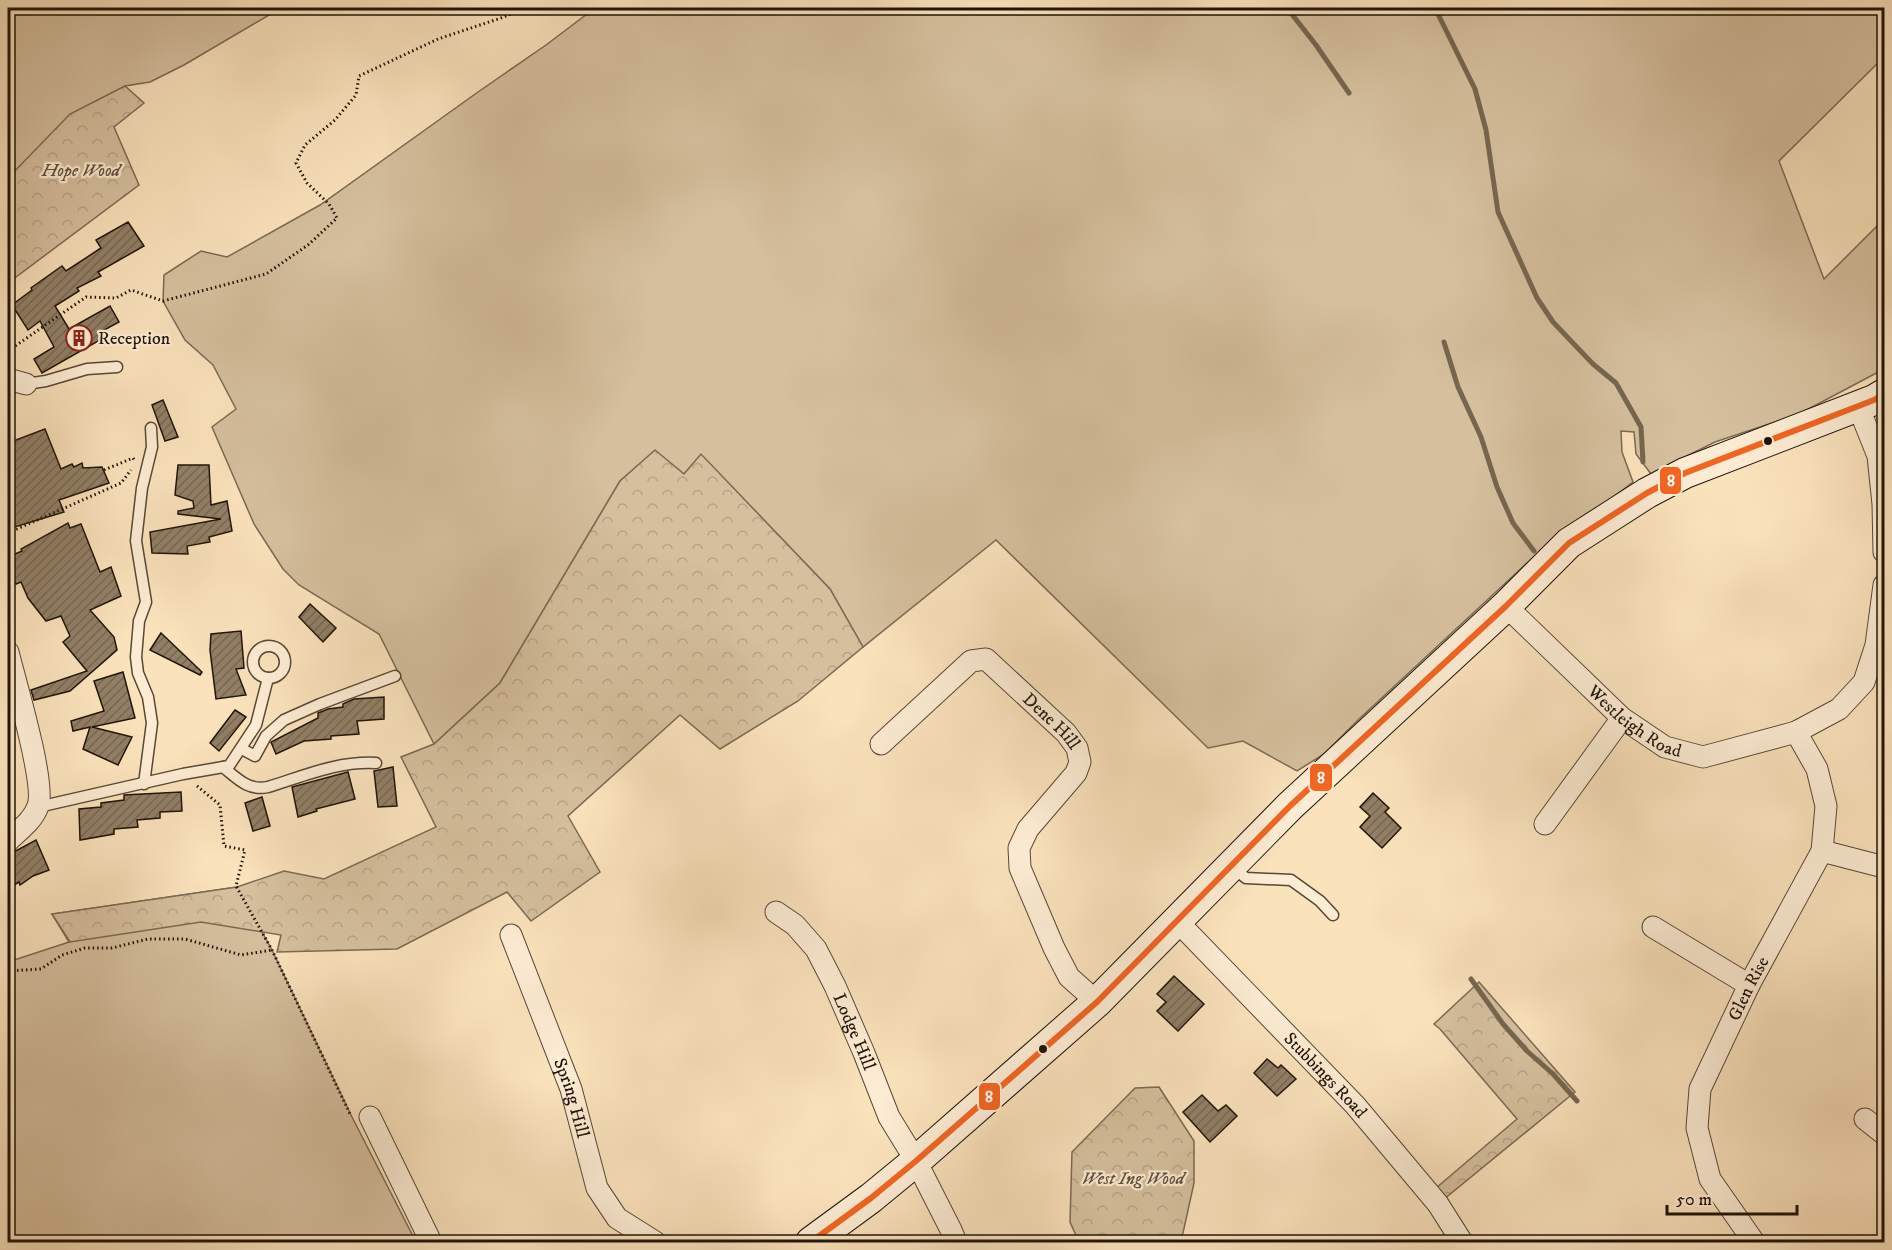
<svg xmlns="http://www.w3.org/2000/svg" width="1892" height="1250" viewBox="0 0 1892 1250" font-family="'IM FELL DW Pica',serif">
<style>
.grass{fill:#d5bf9d;stroke:#7a6a53;stroke-width:1.5}
.forest{fill:url(#forest-crowns);stroke:#7a6a53;stroke-width:1.5}
.lines{fill:none;stroke-linecap:round;stroke-linejoin:round}
.stream{stroke:#76664f;stroke-width:5}
.building{fill:url(#building-hatch);stroke:#1f1409;stroke-width:1.5}
.lane-casing{stroke:#564836;stroke-width:13}
.street-casing{stroke:#564836;stroke-width:23}
.secondary-casing{stroke:#1f1409;stroke-width:32}
.path{stroke:#1f1409;stroke-width:3;stroke-dasharray:1.5 3;stroke-linecap:butt}
.lane{stroke:#fcecd3;stroke-width:10}
.street{stroke:#fcecd3;stroke-width:21}
.secondary{stroke:#fcecd3;stroke-width:30}
.bus-1-casing{stroke:#fcecd3;stroke-width:10}
.bus-1{stroke:#f26522;stroke-width:6}
.bus-dot{fill:#1f1409;stroke:#fcecd3;stroke-width:2}
.labels{text-anchor:middle;stroke-width:4.5;stroke-linejoin:round;paint-order:stroke}
.park-label{font-size:18px;font-style:italic;fill:#5f503d;stroke:#fcecd3}
.poi-label{font-size:18px;fill:#1f1409;stroke:#fcecd3;text-anchor:start}
.street-label{font-size:18px;fill:#1f1409;stroke:#fcecd3}
.line-badge{stroke:#fcecd3;stroke-width:2}
.badge-label{font-size:16px;text-anchor:middle;font-weight:bold;fill:#fff}
</style>
<defs>
<pattern id="forest-crowns" width="20" height="18" patternUnits="userSpaceOnUse" patternTransform="scale(1.5)"><rect width="20" height="18" fill="#d5bf9d"/><path d="M2 6a3 3 0 1 1 6 0M12 15a3 3 0 1 1 6 0" fill="none" stroke="#b6a386"/></pattern>
<pattern id="building-hatch" width="6" height="6" patternUnits="userSpaceOnUse" patternTransform="scale(1.5)"><rect width="6" height="6" fill="#917f66"/><path d="M-1 1l2-2M0 6l6-6M5 7l2-2" fill="none" stroke="#766752"/></pattern>
</defs>
<rect width="100%" height="100%" fill="#fae2bb"/>
<filter id="stains"><feTurbulence type="fractalNoise" baseFrequency=".00333" numOctaves="4"/><feColorMatrix values="0 0 0 0 .2 0 0 0 0 .09 0 0 0 0 .02 0 0 0 .5 -.17"/></filter>
<radialGradient id="worn" r=".72"><stop offset=".6" stop-color="#630" stop-opacity="0"/><stop offset="1" stop-color="#630" stop-opacity=".3"/></radialGradient>
<!-- grass -->
<g class="grass">
<path d="M8,8H281L184,65L150,82L125,86L8,178Z"/>
<path d="M595,8H1884V57L1779,161L1824,279L1884,219V369L1799,414L1715,442L1651,474L1636,454L1634,432L1621,431L1622,452L1633,482L1527,563L1358,720L1324,754L1297,771L1243,741L1208,748L996,540L863,647L830,589L701,455L684,474L655,451L620,481L500,683L434,744L379,634L299,585L283,569L254,524L212,427L236,409L213,365L185,340L163,301L164,275L201,251L227,257L320,205L478,92L546,45Z"/>
<path d="M237,887L272,950L352,1117L416,1242H8V962L69,942L52,914Z"/>
</g>
<!-- forest -->
<g class="forest">
<path d="M125,86L144,103L114,127L139,185L8,283V178L70,114Z"/>
<path d="M655,450L684,474L701,454L830,589L863,647L798,701L720,749L680,715L568,816L600,872L531,921L507,892L397,949L277,952L281,935L201,922L70,942L52,914L237,887L284,871L324,879L436,827L401,757L434,744L500,683L620,481Z"/>
<path d="M1479,982L1575,1092L1438,1204L1429,1194L1517,1119L1440,1029L1434,1024Z"/>
<path d="M1159,1087L1194,1141V1183L1183,1233L1178,1242H1079L1070,1222L1072,1152L1135,1088Z"/>
</g>
<g class="lines">
<!-- stream -->
<g class="stream">
<path d="M1287,8L1316,45L1349,93"/>
<path d="M1435,8L1475,89L1486,130L1498,212L1537,298L1553,322L1571,341L1593,364L1616,383L1641,427L1643,462"/>
<path d="M1444,342L1458,387L1481,437L1497,487L1513,523L1534,551"/>
<path d="M1471,979L1503,1024L1527,1051L1553,1074L1577,1101"/>
</g>
</g>
<!-- building -->
<g class="building">
<path d="M128,222L144,246L98,272L101,276L77,288L79,291L55,306L69,329L110,306L119,322L104,330L107,336L42,373L34,359L54,347L40,321L28,330L12,305L32,290L31,288L62,266L66,271L101,248L96,240Z"/>
<path d="M163,400L178,437L165,441L152,405Z"/>
<path d="M45,429L61,469L72,464L74,467L82,463L83,468L102,467L109,483L59,500L64,512L8,529V443Z"/>
<path d="M178,465H209L211,505L227,501L232,531L209,537L210,542L187,546L188,554L152,553L150,532L221,519L178,514V511L194,508L193,501L175,495Z"/>
<path d="M68,523L70,528L81,524L100,572L111,567L121,596L90,610L114,637L117,650L70,691L34,700L31,690L87,671L63,642L70,636L61,616L46,621L28,598L21,582L16,584L13,581L8,584V557L22,551L21,549Z"/>
<path d="M310,604L336,628L323,642L299,617Z"/>
<path d="M241,631L244,668L236,669L246,695L216,699L210,650L211,634Z"/>
<path d="M161,633L202,672L200,675L150,650Z"/>
<path d="M123,672L135,718L92,727L132,737L118,765L83,749L90,727L73,731L71,721L104,711L94,681Z"/>
<path d="M384,697V719L357,721L359,734L331,736V739L304,741L276,754L271,742L318,718V713L328,709L343,707V704L354,699Z"/>
<path d="M235,710L246,717L219,751L210,743Z"/>
<path d="M393,767L397,806L378,807L374,771Z"/>
<path d="M348,772L355,799L316,809L317,811L298,817L292,787Z"/>
<path d="M181,792L182,811L160,812V818L137,820L138,827L114,829V834L80,840L79,809L101,807V803L124,800V795Z"/>
<path d="M1373,793L1389,808L1385,812L1401,828L1382,848L1360,827L1370,816L1360,807Z"/>
<path d="M262,797L270,826L253,831L245,803Z"/>
<path d="M36,840L49,870L33,876L20,885L19,882L8,889V853H12Z"/>
<path d="M1174,976L1204,1004L1178,1031L1157,1011L1166,1002L1157,994Z"/>
<path d="M1267,1059L1278,1068L1281,1065L1296,1079L1277,1096L1254,1073Z"/>
<path d="M1202,1095L1218,1111L1226,1105L1237,1116L1210,1142L1183,1112Z"/>
</g>
<g class="lines">
<!-- lane casing -->
<g class="lane-casing">
<g id="lane">
<path d="M26,384L46,381L87,369L117,367"/>
<circle cx="269" cy="662" r="16"/>
<path d="M242,749L255,756L266,736L284,720L320,704L395,676"/>
<path d="M223,767C238,779 248,791 268,787C304,776 337,761 376,763"/>
<path d="M144,784L152,723L148,697L138,673L136,657L139,621L146,602L136,541L142,488L152,447L151,428"/>
<path d="M38,807L183,774L229,766L256,725L268,678"/>
<path d="M1233,868L1246,878L1291,880L1320,901L1333,915"/>
</g>
</g>
<!-- street casing -->
<g class="street-casing">
<g id="street">
<path d="M8,379L26,384"/>
<path d="M1858,406L1878,456L1883,504L1884,552"/>
<path id="s1" d="M1506,606L1622,718L1665,747L1703,757L1796,732L1839,709L1864,682L1876,645L1884,585"/>
<path d="M8,652C15,681 46,783 38,806C33,821 18,831 8,841"/>
<path id="s2" d="M881,744L971,661L986,659L1066,733L1077,748L1080,762L1076,773L1028,829L1019,848L1020,868L1054,948L1069,977L1097,1002"/>
<path d="M1545,824L1622,718"/>
<path d="M1822,851L1884,867"/>
<path id="s3" d="M776,912L795,925L816,949L835,986L864,1053L889,1117L916,1161L951,1230L956,1242"/>
<path id="s4" d="M1177,921L1355,1105L1438,1204L1462,1242"/>
<path d="M1653,927L1749,985"/>
<path id="s5" d="M511,935L571,1089L597,1188L617,1218L655,1242"/>
<path d="M370,1117L431,1242"/>
<path d="M1865,1119L1884,1134"/>
<path id="s6" d="M1754,1242L1710,1179L1697,1128L1700,1089L1749,985L1822,851L1826,806L1817,769L1796,732"/>
</g>
</g>
<!-- secondary casing -->
<g class="secondary-casing">
<path id="secondary" d="M811,1242L871,1198L916,1161L1097,1002L1290,806L1506,606L1569,543L1647,493L1685,473L1874,400L1884,394"/>
</g>
<!-- path -->
<g class="path">
<path d="M8,351L86,297L116,298L131,290L163,301L266,274L308,245L337,218L329,204L307,183L296,163L305,145L335,120L356,95L359,76L438,39L504,17L525,8"/>
<path d="M104,470L133,458L135,461"/>
<path d="M8,533L121,483L131,470"/>
<path d="M197,786L220,805L224,846L245,850L236,886L272,950L351,1116"/>
<path d="M8,971L41,969L62,955L85,948H112L148,939H185L241,955L272,950"/>
</g>
<!-- lane -->
<use href="#lane" class="lane"/>
<!-- street -->
<use href="#street" class="street"/>
<!-- secondary -->
<use href="#secondary" class="secondary"/>
<!-- bus-1 casing -->
<g class="bus-1-casing">
<path id="bus-1" d="M811,1242L871,1198L916,1161L1097,1002L1290,806L1506,606L1569,543L1647,493L1685,473L1874,400L1884,394"/>
</g>
<!-- bus-1 -->
<use href="#bus-1" class="bus-1"/>
</g>
<!-- icons -->
<defs>
<g id="building-ring" transform="scale(1.35)"><circle r="9.5" fill="#fcecd3" stroke="#8f2418" stroke-width="1.5"/><path d="M-4-6H4V6H1V3H-1V6H-4ZM-2.5-4.3h1.7v1.8h-1.7ZM.8-4.3h1.7v1.8H.8ZM-2.5-1h1.7V.8h-1.7ZM.8-1h1.7V.8H.8Z" fill="#8f2418"/></g>
</defs>
<g fill-rule="evenodd">
<use href="#building-ring" x="79" y="338"/>
</g>
<!-- markers -->
<g class="bus-dot">
<circle cx="1768" cy="441" r="5"/>
<circle cx="1043" cy="1049" r="5"/>
</g>
<g class="labels">
<!-- park labels -->
<g class="park-label">
<text x="81" y="176">Hope Wood</text>
<text x="1133" y="1184">West Ing Wood</text>
</g>
<!-- poi labels -->
<g class="poi-label">
<text x="98" y="344">Reception</text>
</g>
<!-- street labels -->
<g class="street-label">
<text dy="6" stroke="none"><textPath href="#s1" startOffset="174">Westleigh Road</textPath></text>
<text dy="6" stroke="none"><textPath href="#s2" startOffset="228">Dene Hill</textPath></text>
<text dy="6" stroke="none"><textPath href="#s6" startOffset="280">Glen Rise</textPath></text>
<text dy="6" stroke="none"><textPath href="#s3" startOffset="146">Lodge Hill</textPath></text>
<text dy="6" stroke="none"><textPath href="#s4" startOffset="214">Stubbings Road</textPath></text>
<text dy="6" stroke="none"><textPath href="#s5" startOffset="174">Spring Hill</textPath></text>
</g>
</g>
<g class="line-badge">
<rect x="1659" y="466" width="23" height="29" rx="6" fill="#f26522"/>
<rect x="1309" y="763" width="24" height="29" rx="6" fill="#f26522"/>
<rect x="978" y="1082" width="23" height="29" rx="6" fill="#f26522"/>
</g>
<g class="badge-label">
<text x="1671" y="486">8</text>
<text x="1321" y="783">8</text>
<text x="989" y="1102">8</text>
</g>
<!-- margin -->
<rect width="1892" height="1250" fill="none" stroke="#fae2bb" stroke-width="30"/>
<rect x="9" y="9" width="1874" height="1232" fill="none" stroke="#1f1409" stroke-width="3"/>
<rect x="15" y="15" width="1862" height="1220" fill="none" stroke="#1f1409" stroke-width="1.5"/>
<!-- scale -->
<path d="M1667 1205v9h130v-9" fill="none" stroke="#1f1409" stroke-width="3"/>
<text x="1676" y="1205" font-size="18" fill="#1f1409" stroke="#fcecd3" stroke-width="4.5" paint-order="stroke">50 m</text>
<rect width="100%" height="100%" filter="url(#stains)"/>
<rect width="100%" height="100%" fill="url(#worn)"/>
</svg>
